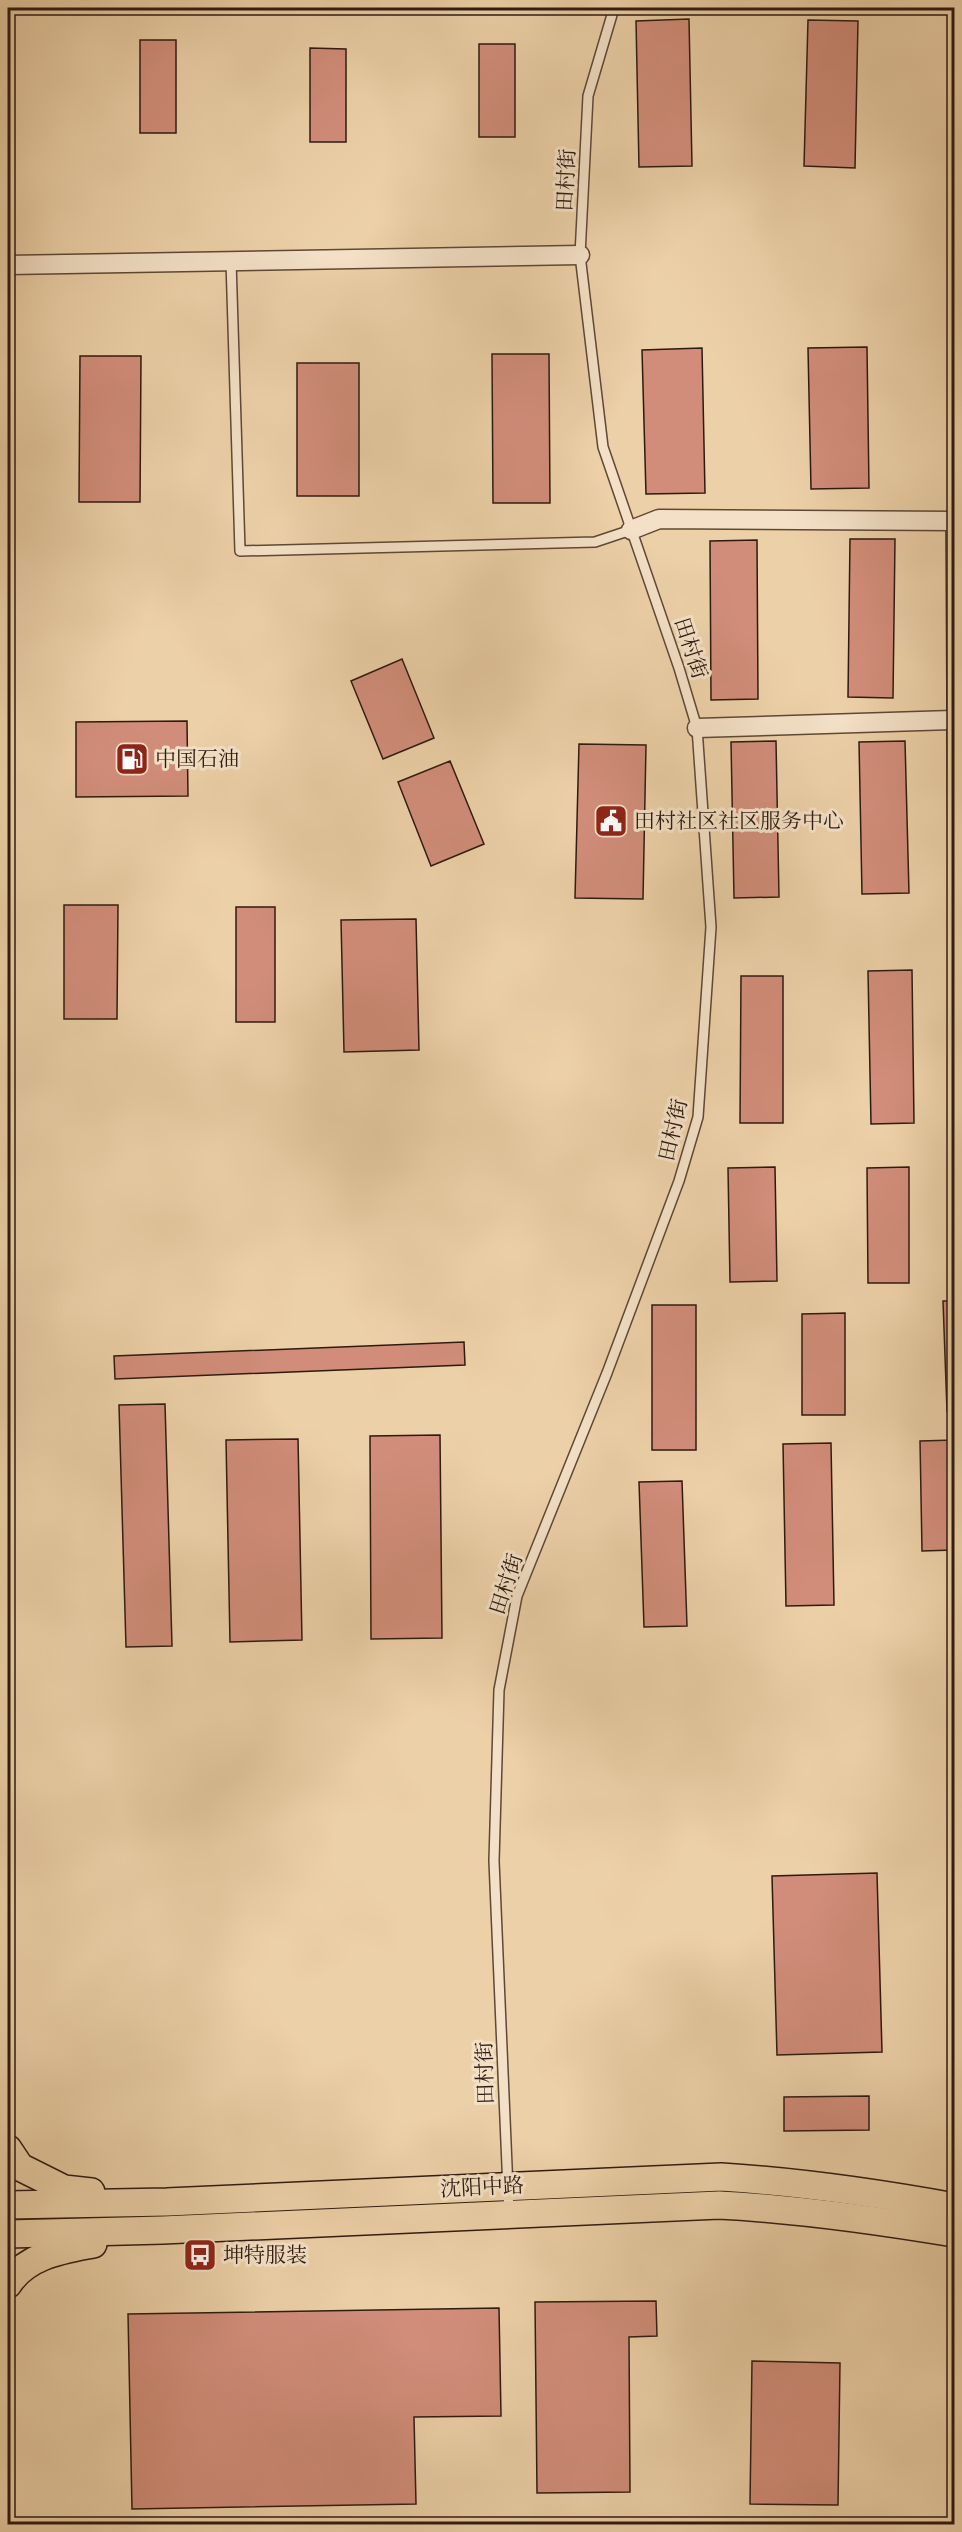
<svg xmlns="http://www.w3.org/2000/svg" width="962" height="2532" viewBox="0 0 962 2532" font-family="'Libre Caslon Text','Noto Serif SC',serif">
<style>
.building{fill:#d18d7a;stroke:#2e1a10;stroke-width:1.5}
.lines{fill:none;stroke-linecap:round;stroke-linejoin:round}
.lane-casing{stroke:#5e4836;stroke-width:12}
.street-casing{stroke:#5e4836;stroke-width:21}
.primary-casing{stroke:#2e1a10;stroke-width:30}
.lane{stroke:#f3e0c6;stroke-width:9}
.street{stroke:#f3e0c6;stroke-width:18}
.primary{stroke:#ecd0a7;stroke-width:27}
.labels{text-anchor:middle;stroke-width:6;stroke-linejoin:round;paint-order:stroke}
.street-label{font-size:21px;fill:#2e1a10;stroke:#f3e0c6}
.poi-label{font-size:21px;fill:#2e1a10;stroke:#f3e0c6;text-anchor:start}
</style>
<rect width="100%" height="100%" fill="#ecd0a7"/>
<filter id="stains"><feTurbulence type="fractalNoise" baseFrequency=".00333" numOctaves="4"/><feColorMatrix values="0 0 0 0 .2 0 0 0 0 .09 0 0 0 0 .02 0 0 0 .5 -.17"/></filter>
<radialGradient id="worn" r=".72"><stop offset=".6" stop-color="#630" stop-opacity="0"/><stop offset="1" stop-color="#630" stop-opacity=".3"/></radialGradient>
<!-- building -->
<g class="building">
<path d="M689,19L692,166L639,167L636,21Z"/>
<path d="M808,20L858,21L855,168L804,166Z"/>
<rect x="140" y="40" width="36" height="93"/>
<rect x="479" y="44" width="36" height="93"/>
<path d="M310,48L346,49V142H310Z"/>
<path d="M867,347L869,488L811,489L808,348Z"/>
<path d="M702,348L705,493L646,494L642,350Z"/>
<path d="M492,354H549L550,503H493Z"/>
<path d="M80,356H141L140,502H79Z"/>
<rect x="297" y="363" width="62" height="133"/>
<path d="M850,539H895L893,698L848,697Z"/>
<path d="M757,540L758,699L711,700L710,541Z"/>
<path d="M402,659L434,738L383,759L351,681Z"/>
<path d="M187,721L188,796L76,797V722Z"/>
<path d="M776,741L779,897L734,898L731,742Z"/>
<path d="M905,741L909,893L862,894L859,742Z"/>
<path d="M579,744L646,745L643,899L575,898Z"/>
<path d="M450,761L484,844L431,866L398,782Z"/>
<path d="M64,905H118L117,1019H64Z"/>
<rect x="236" y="907" width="39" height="115"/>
<path d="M416,919L419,1050L344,1052L341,920Z"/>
<path d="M912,970L914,1123L871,1124L868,971Z"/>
<path d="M741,976H783V1123H740Z"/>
<path d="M775,1167L777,1281L730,1282L728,1168Z"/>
<path d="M909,1167V1283H868L867,1168Z"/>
<path d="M943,1301H954V1411H947Z"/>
<rect x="652" y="1305" width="44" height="145"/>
<path d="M845,1313V1415H802V1314Z"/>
<path d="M464,1342L465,1365L115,1379L114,1356Z"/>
<path d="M165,1404L172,1646L126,1647L119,1405Z"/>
<path d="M440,1435L442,1638L371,1639L370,1436Z"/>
<path d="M298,1439L302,1640L230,1642L226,1440Z"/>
<path d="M954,1440V1550L922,1551L920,1441Z"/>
<path d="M831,1443L834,1605L786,1606L783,1444Z"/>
<path d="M682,1481L687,1626L644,1627L639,1482Z"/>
<path d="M877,1873L882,2052L777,2055L772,1876Z"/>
<path d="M869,2096V2130L784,2131V2097Z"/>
<path d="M656,2301L657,2336L629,2337L630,2492L537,2493L535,2302Z"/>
<path d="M499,2308L501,2416L414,2417L416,2504L132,2509L128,2314Z"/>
<path d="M752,2361L840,2363L838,2505L750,2504Z"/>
</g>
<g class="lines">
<!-- lane casing -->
<g class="lane-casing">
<g id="lane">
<path d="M231,261L240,551L595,542L631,530"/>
<path d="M951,521L954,1014"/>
<path d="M509,2213L494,1861L499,1690L517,1596L607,1373L679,1181L698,1117L711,927L697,728L679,668L603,447L580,255L588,96L614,8"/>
</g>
</g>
<!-- street casing -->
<g class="street-casing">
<g id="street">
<path d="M8,265L580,255"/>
<path d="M631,530L659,519L954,521"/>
<path d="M697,728L952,720"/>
</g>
</g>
<!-- primary casing -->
<g class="primary-casing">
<g id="primary">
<path d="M8,2149L20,2167L64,2189L91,2192"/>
<path d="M8,2205L167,2202L721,2177C800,2182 877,2193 954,2207"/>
<path d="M8,2234L163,2230L719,2205C798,2209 876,2220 954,2233"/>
<path d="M8,2284C27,2255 62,2250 93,2244"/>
</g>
</g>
<!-- lane -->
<use href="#lane" class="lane"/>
<!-- street -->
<use href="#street" class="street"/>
<!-- primary -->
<use href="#primary" class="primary"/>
</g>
<!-- icons -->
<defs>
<g id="fuel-square" transform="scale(1.725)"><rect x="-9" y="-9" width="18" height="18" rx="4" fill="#8f2418" stroke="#f3e0c6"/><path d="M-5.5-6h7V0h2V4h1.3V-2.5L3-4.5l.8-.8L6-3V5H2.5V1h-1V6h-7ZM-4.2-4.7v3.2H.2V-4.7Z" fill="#fff"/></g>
<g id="civic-square" transform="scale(1.725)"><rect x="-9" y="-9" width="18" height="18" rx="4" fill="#8f2418" stroke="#f3e0c6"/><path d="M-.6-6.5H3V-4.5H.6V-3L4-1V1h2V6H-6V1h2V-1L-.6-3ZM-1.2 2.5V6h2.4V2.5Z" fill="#fff"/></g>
<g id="bus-square" transform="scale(1.725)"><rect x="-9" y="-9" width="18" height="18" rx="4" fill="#8f2418" stroke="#f3e0c6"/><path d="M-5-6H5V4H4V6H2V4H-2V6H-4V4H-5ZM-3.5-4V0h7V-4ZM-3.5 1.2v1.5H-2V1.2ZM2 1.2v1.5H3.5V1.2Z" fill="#fff"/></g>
</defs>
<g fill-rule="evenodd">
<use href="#fuel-square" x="132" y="759"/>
<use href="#civic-square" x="611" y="821"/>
<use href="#bus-square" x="200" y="2255"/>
</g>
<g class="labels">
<!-- street labels -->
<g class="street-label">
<text transform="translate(566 180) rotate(-87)" y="7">田村街</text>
<text transform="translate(691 648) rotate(72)" y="7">田村街</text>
<text transform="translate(673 1130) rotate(-77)" y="7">田村街</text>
<text transform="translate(506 1584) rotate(-72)" y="7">田村街</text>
<text transform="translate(485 2073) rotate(-92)" y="7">田村街</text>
<text transform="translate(482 2187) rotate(-3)" y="7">沈阳中路</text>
</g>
<!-- poi labels -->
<g class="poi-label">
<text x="155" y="766">中国石油</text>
<text x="634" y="828">田村社区社区服务中心</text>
<text x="223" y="2262">坤特服装</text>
</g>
</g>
<!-- margin -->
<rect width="962" height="2532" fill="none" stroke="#ecd0a7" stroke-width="30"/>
<rect x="9" y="9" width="944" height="2514" fill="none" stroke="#2e1a10" stroke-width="3"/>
<rect x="15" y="15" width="932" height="2502" fill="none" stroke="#2e1a10" stroke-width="1.5"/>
<rect width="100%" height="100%" filter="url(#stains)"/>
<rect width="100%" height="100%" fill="url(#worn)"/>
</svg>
